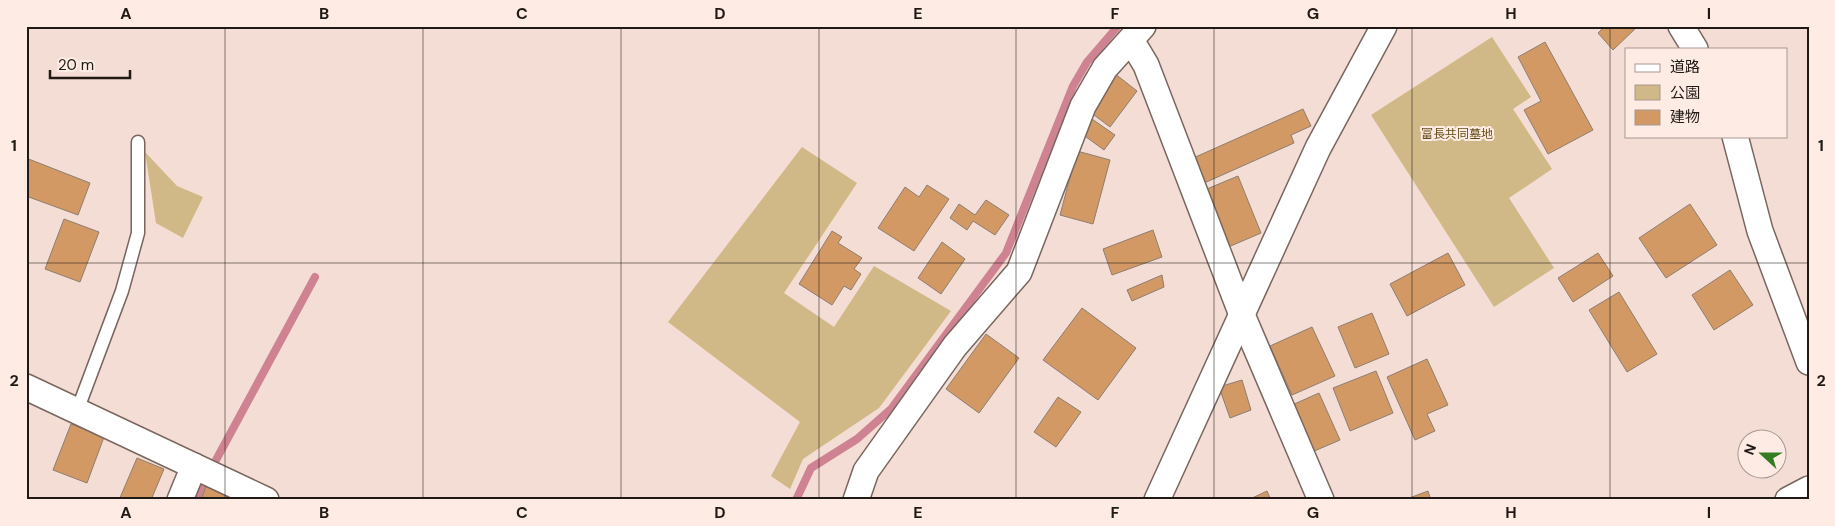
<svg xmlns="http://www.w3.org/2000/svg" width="1835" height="526" viewBox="0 0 1835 526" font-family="'DM Sans','Noto Sans JP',sans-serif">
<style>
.green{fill:#d1b887}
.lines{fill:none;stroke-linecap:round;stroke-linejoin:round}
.stream{stroke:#cf8292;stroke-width:8}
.building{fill:#d29964;stroke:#8e7e71}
.service-casing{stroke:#79665e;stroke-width:15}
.minor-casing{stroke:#79665e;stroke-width:28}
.service{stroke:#fff;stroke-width:12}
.minor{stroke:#fff;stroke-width:25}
.grid{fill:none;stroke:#201916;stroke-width:1;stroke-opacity:0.55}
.labels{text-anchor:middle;stroke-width:4;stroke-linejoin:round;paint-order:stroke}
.park-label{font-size:12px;fill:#644b16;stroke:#feece4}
.neatline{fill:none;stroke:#201916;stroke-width:2}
.grid-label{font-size:16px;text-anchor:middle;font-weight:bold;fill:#201916}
</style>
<rect width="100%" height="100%" fill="#f3ddd4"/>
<!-- green -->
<g class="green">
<path d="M1492,37L1531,97L1513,109L1552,169L1509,198L1554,268L1494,307L1371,115Z"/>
<path d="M802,147L857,183L784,293L834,327L874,266L951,311L879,408L803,459L790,489L771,476L800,422L668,322Z"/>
<path d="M145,152L177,186L203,197L183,238L156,223Z"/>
</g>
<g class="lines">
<!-- stream -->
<g class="stream">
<path d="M196,500L216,460L315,277"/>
<path d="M796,500L811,468L857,439L891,409L1006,253L1073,86L1087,62L1118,26"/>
</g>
</g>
<!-- building -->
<g class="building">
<path d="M1605,26H1638L1613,50L1598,33Z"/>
<path d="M1545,42L1593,130L1548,154L1524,110L1541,101L1518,57Z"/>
<path d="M1114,73L1137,91L1110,127L1086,109Z"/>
<path d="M1303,109L1311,126L1291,135L1294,143L1202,184L1191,159Z"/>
<path d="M1092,119L1115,135L1104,150L1082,134Z"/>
<path d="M1077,151L1110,160L1093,224L1060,215Z"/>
<path d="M26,158L90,183L78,215L26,196Z"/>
<path d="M1238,176L1261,233L1226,248L1202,191Z"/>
<path d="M927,185L949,199L914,251L878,228L905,187L919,197Z"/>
<path d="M986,200L1009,215L995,235L973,221L967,230L950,218L959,204L975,215Z"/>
<path d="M1690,204L1717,245L1666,278L1639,238Z"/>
<path d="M64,219L99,232L80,282L45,269Z"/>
<path d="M1153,230L1162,257L1112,275L1103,249Z"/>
<path d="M832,231L842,237L838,243L862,258L854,269L861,274L851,290L844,286L832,305L799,284Z"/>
<path d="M942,242L965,259L941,294L918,278Z"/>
<path d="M1448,253L1465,285L1407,316L1390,284Z"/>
<path d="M1598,253L1613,276L1573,302L1558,278Z"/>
<path d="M1730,270L1753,305L1714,330L1692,295Z"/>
<path d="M1162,275L1164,287L1132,301L1127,290Z"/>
<path d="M1619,292L1657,354L1627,372L1589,310Z"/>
<path d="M1082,308L1136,348L1098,400L1043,360Z"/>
<path d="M1372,313L1389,354L1355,368L1338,327Z"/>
<path d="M1312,327L1335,376L1292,395L1270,346Z"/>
<path d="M986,334L1019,358L979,413L946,389Z"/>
<path d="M1427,359L1448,405L1427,414L1435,431L1415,440L1387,377Z"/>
<path d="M1376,371L1393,413L1350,431L1333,388Z"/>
<path d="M1242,380L1251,410L1230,418L1219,387Z"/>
<path d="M1319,393L1340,440L1312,452L1292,405Z"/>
<path d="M1058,397L1081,412L1056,447L1034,432Z"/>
<path d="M71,424L104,437L87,483L53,470Z"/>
<path d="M137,458L164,469L151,500H119Z"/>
<path d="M206,486L241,500H201Z"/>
<path d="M1267,491L1271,500H1248Z"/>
<path d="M1428,491L1431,500H1404Z"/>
</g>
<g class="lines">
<!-- service casing -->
<g class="service-casing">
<path id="service" d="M77,411L122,291L138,233V142"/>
</g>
<!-- minor casing -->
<g class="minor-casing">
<g id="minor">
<path d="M1681,26L1695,49"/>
<path d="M1131,40L1146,65L1242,315L1321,500"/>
<path d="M1735,136L1760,231L1809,362"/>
<path d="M26,387L266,500"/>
<path d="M180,500L194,466"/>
<path d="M856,500L866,471L955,346L1019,272L1083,106L1105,68L1143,26"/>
<path d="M1157,500L1318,148L1384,26"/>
<path d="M1788,500L1809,489"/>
</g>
</g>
<!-- service -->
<use href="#service" class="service"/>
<!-- minor -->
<use href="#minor" class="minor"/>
</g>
<!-- grid -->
<path class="grid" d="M225,26V500M423,26V500M621,26V500M819,26V500M1016,26V500M1214,26V500M1412,26V500M1610,26V500M26,263H1809"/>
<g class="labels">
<!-- park labels -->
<g class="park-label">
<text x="1457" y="138">富長共同墓地</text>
</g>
</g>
<!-- border -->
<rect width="1835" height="526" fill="none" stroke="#feece4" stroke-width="55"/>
<!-- legend -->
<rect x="1625" y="48" width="162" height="90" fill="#feece4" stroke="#a59892"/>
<rect x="1635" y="64" width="25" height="8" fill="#ffffff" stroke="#a59892"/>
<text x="1670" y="72" font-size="15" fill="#201916">道路</text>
<rect x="1635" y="85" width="25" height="15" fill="#d1b887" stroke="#a59892"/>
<text x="1670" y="98" font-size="15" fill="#201916">公園</text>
<rect x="1635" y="110" width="25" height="15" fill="#d29964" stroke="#a59892"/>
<text x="1670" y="122" font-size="15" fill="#201916">建物</text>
<!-- north arrow -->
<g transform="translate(1762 454) rotate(291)"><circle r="24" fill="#feece4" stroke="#a59892"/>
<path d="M0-4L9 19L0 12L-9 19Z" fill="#337c22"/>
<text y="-8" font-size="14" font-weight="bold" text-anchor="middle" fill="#201916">N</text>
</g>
<!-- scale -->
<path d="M50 70v8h80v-8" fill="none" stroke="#201916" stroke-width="2.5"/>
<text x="58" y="70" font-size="15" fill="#201916" stroke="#feece4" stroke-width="4" paint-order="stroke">20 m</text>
<rect x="28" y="28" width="1780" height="470" class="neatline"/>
<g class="grid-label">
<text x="126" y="19">A</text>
<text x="324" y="19">B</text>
<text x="522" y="19">C</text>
<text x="720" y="19">D</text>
<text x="918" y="19">E</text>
<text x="1115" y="19">F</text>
<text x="1313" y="19">G</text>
<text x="1511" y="19">H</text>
<text x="1709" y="19">I</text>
<text x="14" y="151">1</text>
<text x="1821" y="151">1</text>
<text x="14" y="386">2</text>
<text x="1821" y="386">2</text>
<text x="126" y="518">A</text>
<text x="324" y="518">B</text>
<text x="522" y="518">C</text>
<text x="720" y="518">D</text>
<text x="918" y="518">E</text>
<text x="1115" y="518">F</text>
<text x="1313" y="518">G</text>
<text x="1511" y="518">H</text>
<text x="1709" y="518">I</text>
</g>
</svg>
